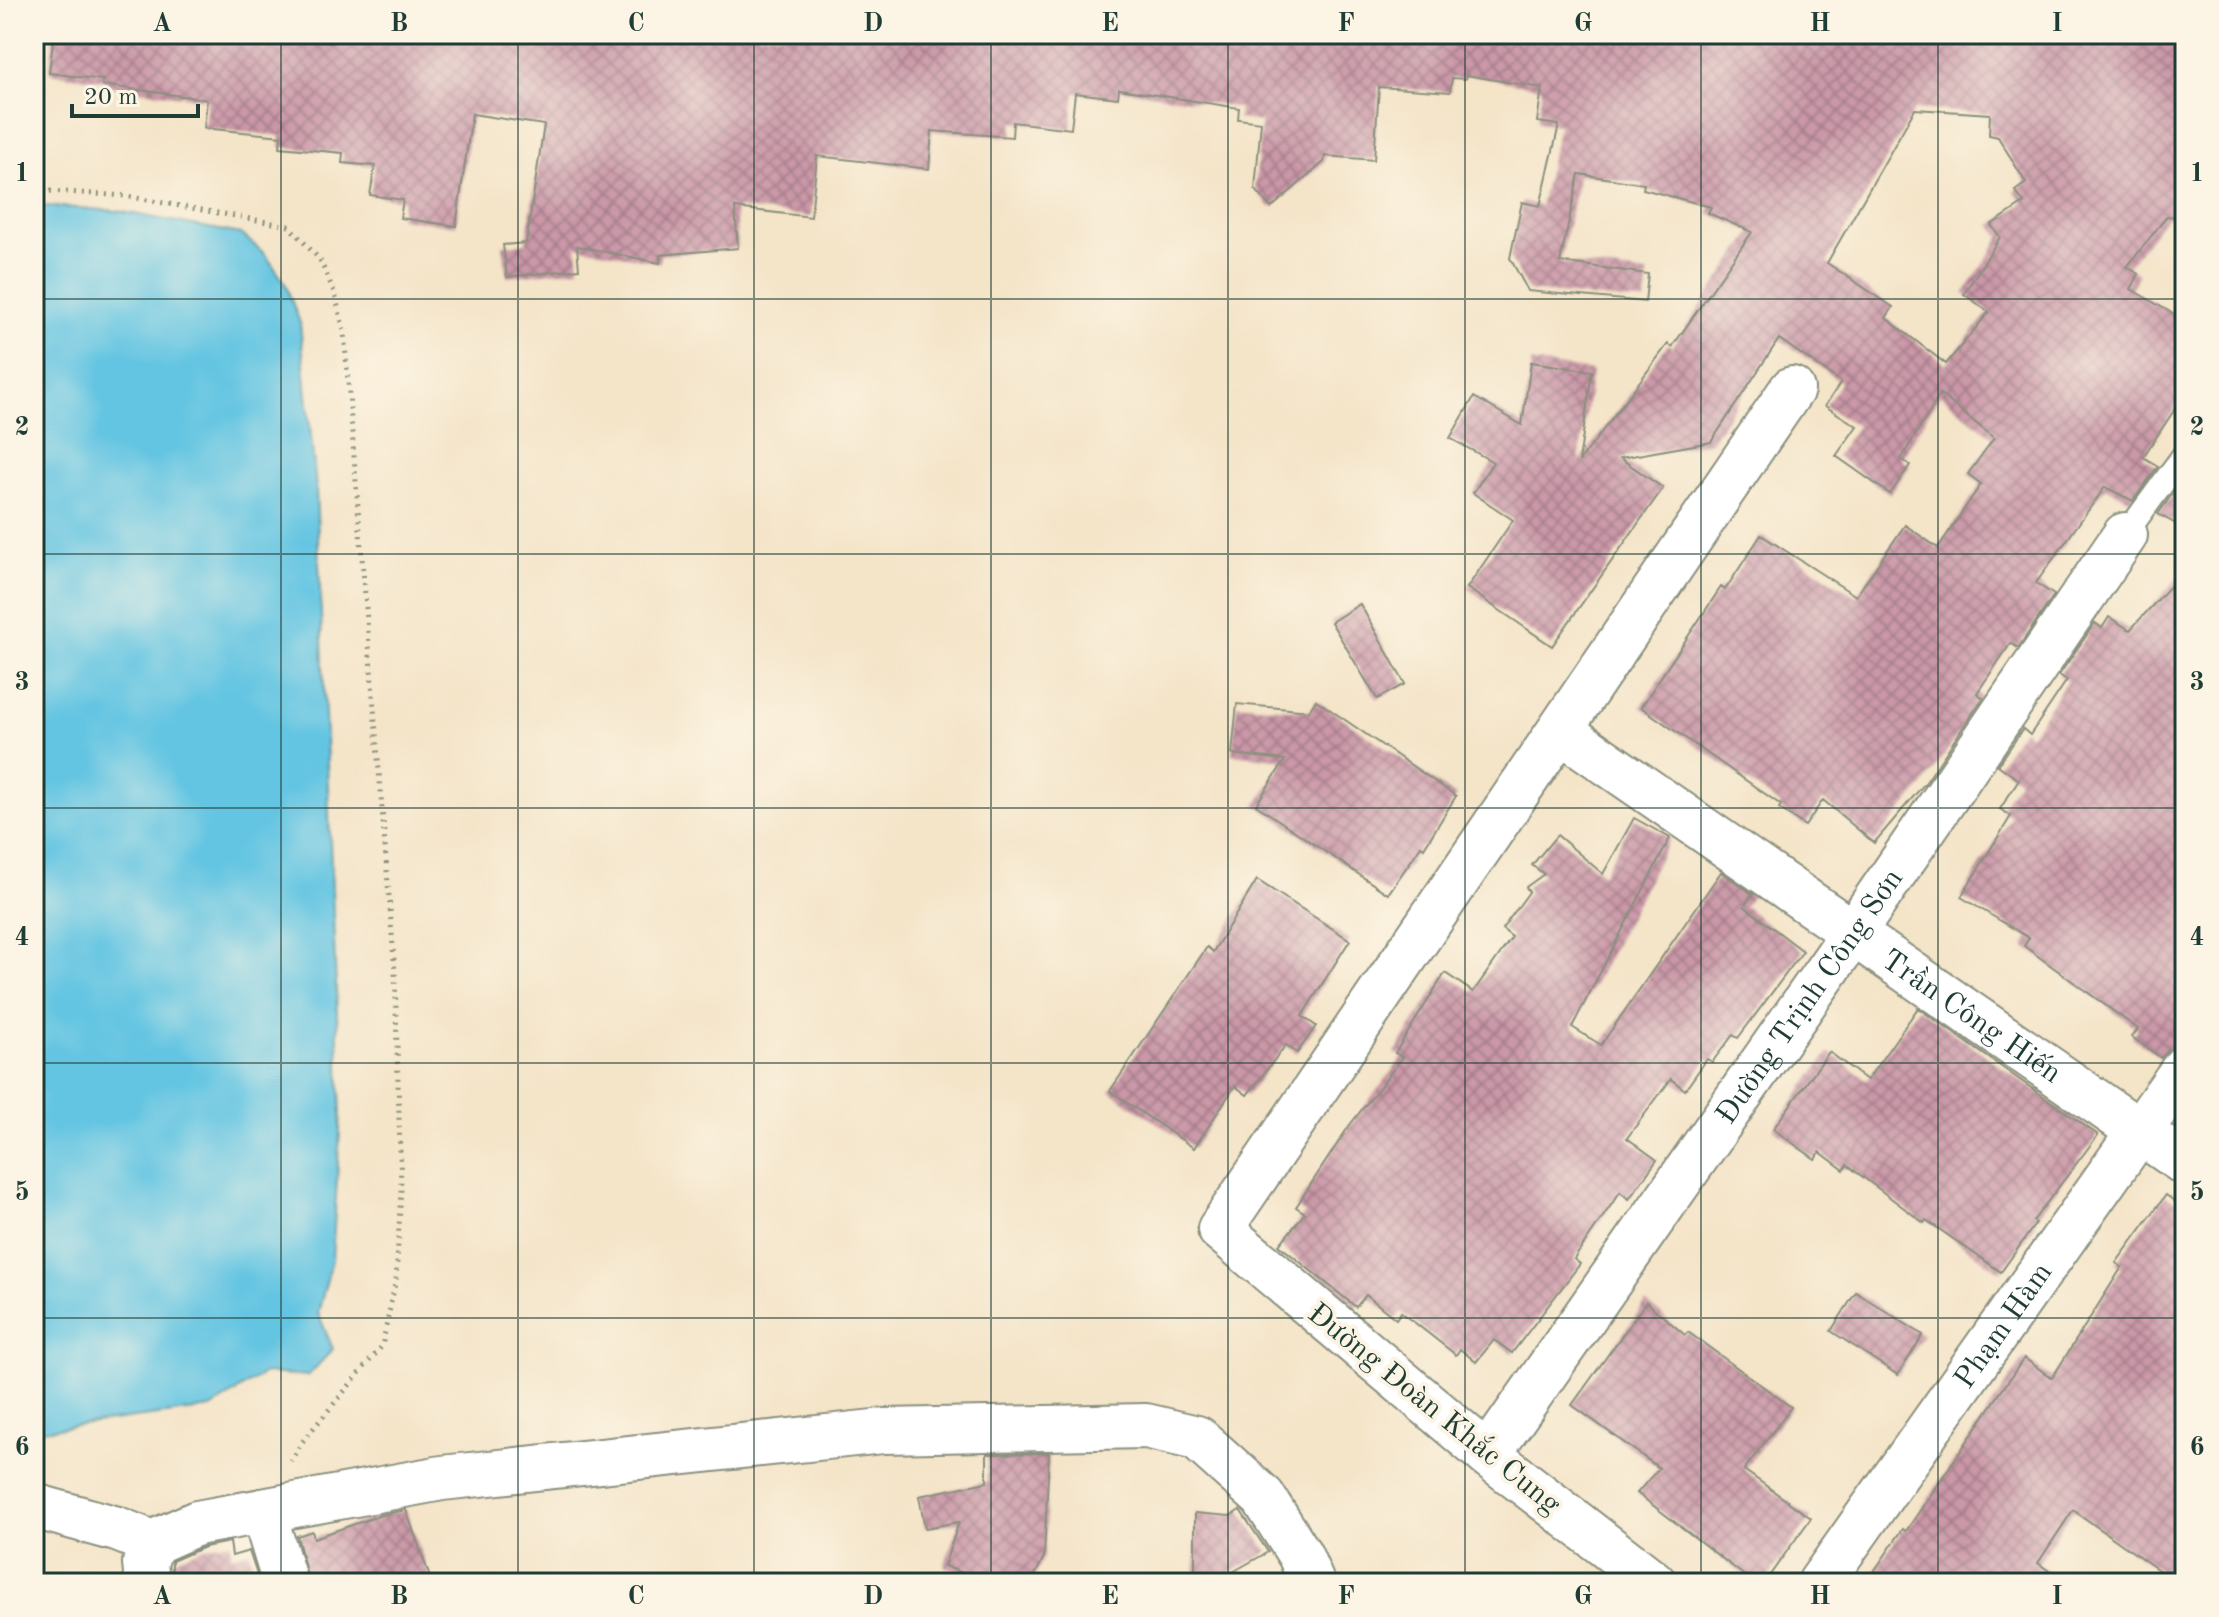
<svg xmlns="http://www.w3.org/2000/svg" width="2219" height="1617" viewBox="0 0 2219 1617" font-family="'Old Standard TT',serif">
<style>
.water{fill:#64c5e2;stroke:#42818b;stroke-width:2}
.building{fill:url(#building-cross-hatch);fill-rule:evenodd}
.lines{fill:none;stroke-linecap:round;stroke-linejoin:round}
.service-casing{stroke:#8a907e;stroke-width:26}
.minor-casing{stroke:#8a907e;stroke-width:48}
.path{stroke:#8a907e;stroke-width:5;stroke-dasharray:2 6;stroke-linecap:butt}
.service{stroke:#fff;stroke-width:22}
.minor{stroke:#fff;stroke-width:44}
.grid{fill:none;stroke:#1f3d34;stroke-width:2;stroke-opacity:0.55}
.labels{text-anchor:middle;stroke-width:8;stroke-linejoin:round;paint-order:stroke}
.street-label{font-size:30px;fill:#1f3d34;stroke:#fcf5e5}
.neatline{fill:none;stroke:#1f3d34;stroke-width:3}
.grid-label{font-size:26px;text-anchor:middle;font-weight:bold;fill:#1f3d34}
</style>
<defs>
<pattern id="building-cross-hatch" width="8" height="8" patternUnits="userSpaceOnUse" patternTransform="scale(2)"><rect width="8" height="8" fill="#cb98a8"/><path d="M0 0l8 8M0 8l8-8" fill="none" stroke="#a47d8a"/></pattern>
</defs>
<rect width="100%" height="100%" fill="#fcf5e5"/>
<filter id="ink" filterUnits="userSpaceOnUse"><feTurbulence type="fractalNoise" baseFrequency=".0125" numOctaves="2"/><feDisplacementMap in="SourceGraphic" scale="16" xChannelSelector="R" yChannelSelector="G"/><feConvolveMatrix kernelMatrix="1 2 1 2 8 2 1 2 1" color-interpolation-filters="sRGB"/></filter>
<filter id="wash" filterUnits="userSpaceOnUse"><feTurbulence type="fractalNoise" baseFrequency=".006" numOctaves="4" result="noise"/><feDisplacementMap in="SourceGraphic" scale="32" xChannelSelector="R" yChannelSelector="G"/><feGaussianBlur stdDeviation="1.8" result="paint"/><feColorMatrix in="noise" values="0 0 0 0 0 0 0 0 0 0 0 0 0 0 0 0 0 1.4 0 .05"/><feComposite in="paint" operator="in"/></filter>
<g filter="url(#wash)">
<rect width="100%" height="100%" fill="#f4e4c8"/>
<!-- water -->
<path class="water" d="M34,205L118,211L241,234L265,254L285,283L300,323L316,488L341,1114L332,1260L318,1313L333,1349L308,1376L265,1373L211,1408L34,1431Z"/>
<g id="blocks">
<!-- building -->
<g class="building">
<path d="M54,34H267L332,43V34H1817V38H1880V34H2185V218L2167,216L2127,267L2139,274L2131,289L2185,321V394L2143,457L2158,466L2133,501L2105,487L2036,583L2054,595L2018,648L2011,643L1977,693L1983,698L1926,782L1874,843L1823,800L1805,826L1779,808L1781,805L1641,707L1721,587L1725,590L1761,535L1856,596L1905,525L1938,548L1981,484L1968,474L1994,438L1940,394L1901,459L1910,465L1890,494L1836,456L1857,426L1825,406L1841,382L1779,339L1711,442L1620,458L1663,488L1552,646L1467,588L1513,520L1473,493L1493,462L1450,438L1474,397L1522,425L1531,362L1592,371L1579,462L1668,344L1672,347L1752,232L1708,213L1711,207L1643,189L1644,184L1579,174L1560,262L1648,274L1645,302L1528,291L1510,258L1522,202L1540,206L1559,125L1537,122L1542,88L1466,75L1465,79L1452,78L1450,92L1379,87L1374,160L1325,156L1324,162L1271,208L1255,189L1261,122L1238,119L1239,108L1119,89L1118,98L1075,93L1071,129L1013,122L1012,137L932,131L929,169L817,156L811,217L735,208L738,248L660,255V263L577,246L579,269L507,277L503,245L526,243L544,125L472,114L456,226L400,218L403,200L370,195L375,166L342,163L343,153L280,147L281,136L204,128L207,101L204,99L102,85L103,80L49,73ZM1915,109L1990,114L1989,135L1998,137L2026,183L2015,191L2024,203L1991,225L2000,237L1964,294L1989,312L1946,364L1886,318L1893,307L1827,263Z"/>
<path d="M2178,486L2185,491V529L2158,514Z"/>
<path d="M2185,570V1035L2161,1058L2132,1037L2138,1029L2024,946L2029,938L1961,897L2011,816L2000,809L2019,780L1998,765L2023,729L2030,735L2067,680L2059,675L2095,623L2102,628L2109,617L2130,630Z"/>
<path d="M1360,604L1405,684L1377,699L1331,622Z"/>
<path d="M1316,700L1456,796L1424,848L1421,846L1388,894L1256,805L1285,760L1232,754L1237,704L1309,711Z"/>
<path d="M1634,818L1670,838L1572,1027L1601,1045L1721,872L1753,894L1744,906L1803,951L1738,1038L1733,1035L1712,1062L1707,1059L1685,1090L1671,1079L1627,1138L1657,1160L1629,1199L1620,1192L1574,1259L1580,1264L1512,1353L1494,1340L1476,1362L1460,1349L1456,1355L1401,1312L1396,1319L1366,1295L1356,1307L1279,1245L1305,1213L1296,1207L1349,1126L1403,1057L1395,1053L1445,973L1473,992L1512,937L1502,929L1529,892L1526,887L1544,874L1532,865L1557,835L1603,874Z"/>
<path d="M1257,880L1350,940L1302,1016L1316,1026L1297,1053L1286,1045L1247,1095L1235,1086L1194,1148L1110,1091L1207,947L1213,952Z"/>
<path d="M1918,1008L2098,1135L2033,1221L2036,1223L2001,1272L1926,1220L1924,1223L1847,1165L1844,1170L1820,1152L1815,1159L1773,1129L1829,1052L1867,1080Z"/>
<path d="M2166,1195L2185,1209V1583H2177L2073,1510L2038,1563L2066,1583H1866L1903,1529L1906,1531L2024,1358L2052,1378L2122,1267L2116,1263Z"/>
<path d="M1856,1292L1923,1335L1898,1375L1831,1331Z"/>
<path d="M1646,1302L1685,1335L1688,1332L1791,1407L1744,1470L1811,1518L1764,1583H1754L1637,1493L1659,1468L1572,1405Z"/>
<path d="M1049,1453L1044,1557L1031,1583H990L944,1566L959,1522L925,1528L919,1496L987,1482V1454Z"/>
<path d="M406,1510L432,1583H309L297,1536L312,1531L314,1538L381,1515Z"/>
<path d="M1240,1510L1268,1552L1213,1583H1195V1513L1230,1516Z"/>
<path d="M230,1542L232,1556L249,1551L257,1575L172,1583V1561L204,1547Z"/>
</g>
</g>
</g>
<g filter="url(#ink)">
<use href="#blocks" fill-opacity="0" stroke="#8a907e" stroke-width="2"/>
<g class="lines">
<!-- service casing -->
<g class="service-casing">
<path id="service" d="M2125,535L2185,453"/>
</g>
<!-- minor casing -->
<g class="minor-casing">
<g id="minor">
<path id="s1" d="M1561,731L2185,1163"/>
<path id="s2" d="M1488,1455L1853,933L2125,535"/>
<path d="M34,1506L117,1529L152,1543"/>
<path d="M263,1511L285,1583"/>
<path d="M147,1583L145,1563L152,1543L197,1523L442,1478L883,1431L1146,1426L1197,1438L1263,1497L1300,1555L1312,1583"/>
<path d="M1654,1583L1488,1455L1220,1229L1792,389"/>
<path id="s3" d="M1820,1583L2185,1067"/>
</g>
</g>
<!-- path -->
<path class="path" d="M34,190L126,196L289,226L320,260L335,294L344,331L395,972L401,1190L396,1279L382,1346L302,1442L291,1461"/>
<!-- service -->
<use href="#service" class="service"/>
<!-- minor -->
<use href="#minor" class="minor"/>
</g>
</g>
<!-- grid -->
<path class="grid" d="M281,34V1583M518,34V1583M754,34V1583M991,34V1583M1228,34V1583M1465,34V1583M1701,34V1583M1938,34V1583M34,299H2185M34,554H2185M34,808H2185M34,1063H2185M34,1318H2185"/>
<g class="labels">
<!-- street labels -->
<g class="street-label">
<text dy="10" stroke="none"><textPath href="#s2" startOffset="560">Đường Trịnh Công Sơn</textPath></text>
<text dy="10" stroke="none"><textPath href="#s1" startOffset="500">Trần Công Hiến</textPath></text>
<text dy="10" stroke="none"><textPath href="#s3" startOffset="316">Phạm Hàm</textPath></text>
<text transform="translate(1435 1408) rotate(39)" y="10">Đường Đoàn Khắc Cung</text>
</g>
</g>
<!-- margin -->
<rect width="2219" height="1617" fill="none" stroke="#fcf5e5" stroke-width="88"/>
<!-- scale -->
<path d="M72 104v12h126v-12" fill="none" stroke="#1f3d34" stroke-width="4"/>
<text x="84" y="104" font-size="24" fill="#1f3d34" stroke="#fcf5e5" stroke-width="6" paint-order="stroke">20 m</text>
<rect x="44" y="44" width="2131" height="1529" class="neatline"/>
<g class="grid-label">
<text x="162" y="31">A</text>
<text x="399" y="31">B</text>
<text x="636" y="31">C</text>
<text x="873" y="31">D</text>
<text x="1110" y="31">E</text>
<text x="1346" y="31">F</text>
<text x="1583" y="31">G</text>
<text x="1820" y="31">H</text>
<text x="2057" y="31">I</text>
<text x="22" y="181">1</text>
<text x="2197" y="181">1</text>
<text x="22" y="435">2</text>
<text x="2197" y="435">2</text>
<text x="22" y="690">3</text>
<text x="2197" y="690">3</text>
<text x="22" y="945">4</text>
<text x="2197" y="945">4</text>
<text x="22" y="1200">5</text>
<text x="2197" y="1200">5</text>
<text x="22" y="1455">6</text>
<text x="2197" y="1455">6</text>
<text x="162" y="1604">A</text>
<text x="399" y="1604">B</text>
<text x="636" y="1604">C</text>
<text x="873" y="1604">D</text>
<text x="1110" y="1604">E</text>
<text x="1346" y="1604">F</text>
<text x="1583" y="1604">G</text>
<text x="1820" y="1604">H</text>
<text x="2057" y="1604">I</text>
</g>
</svg>
